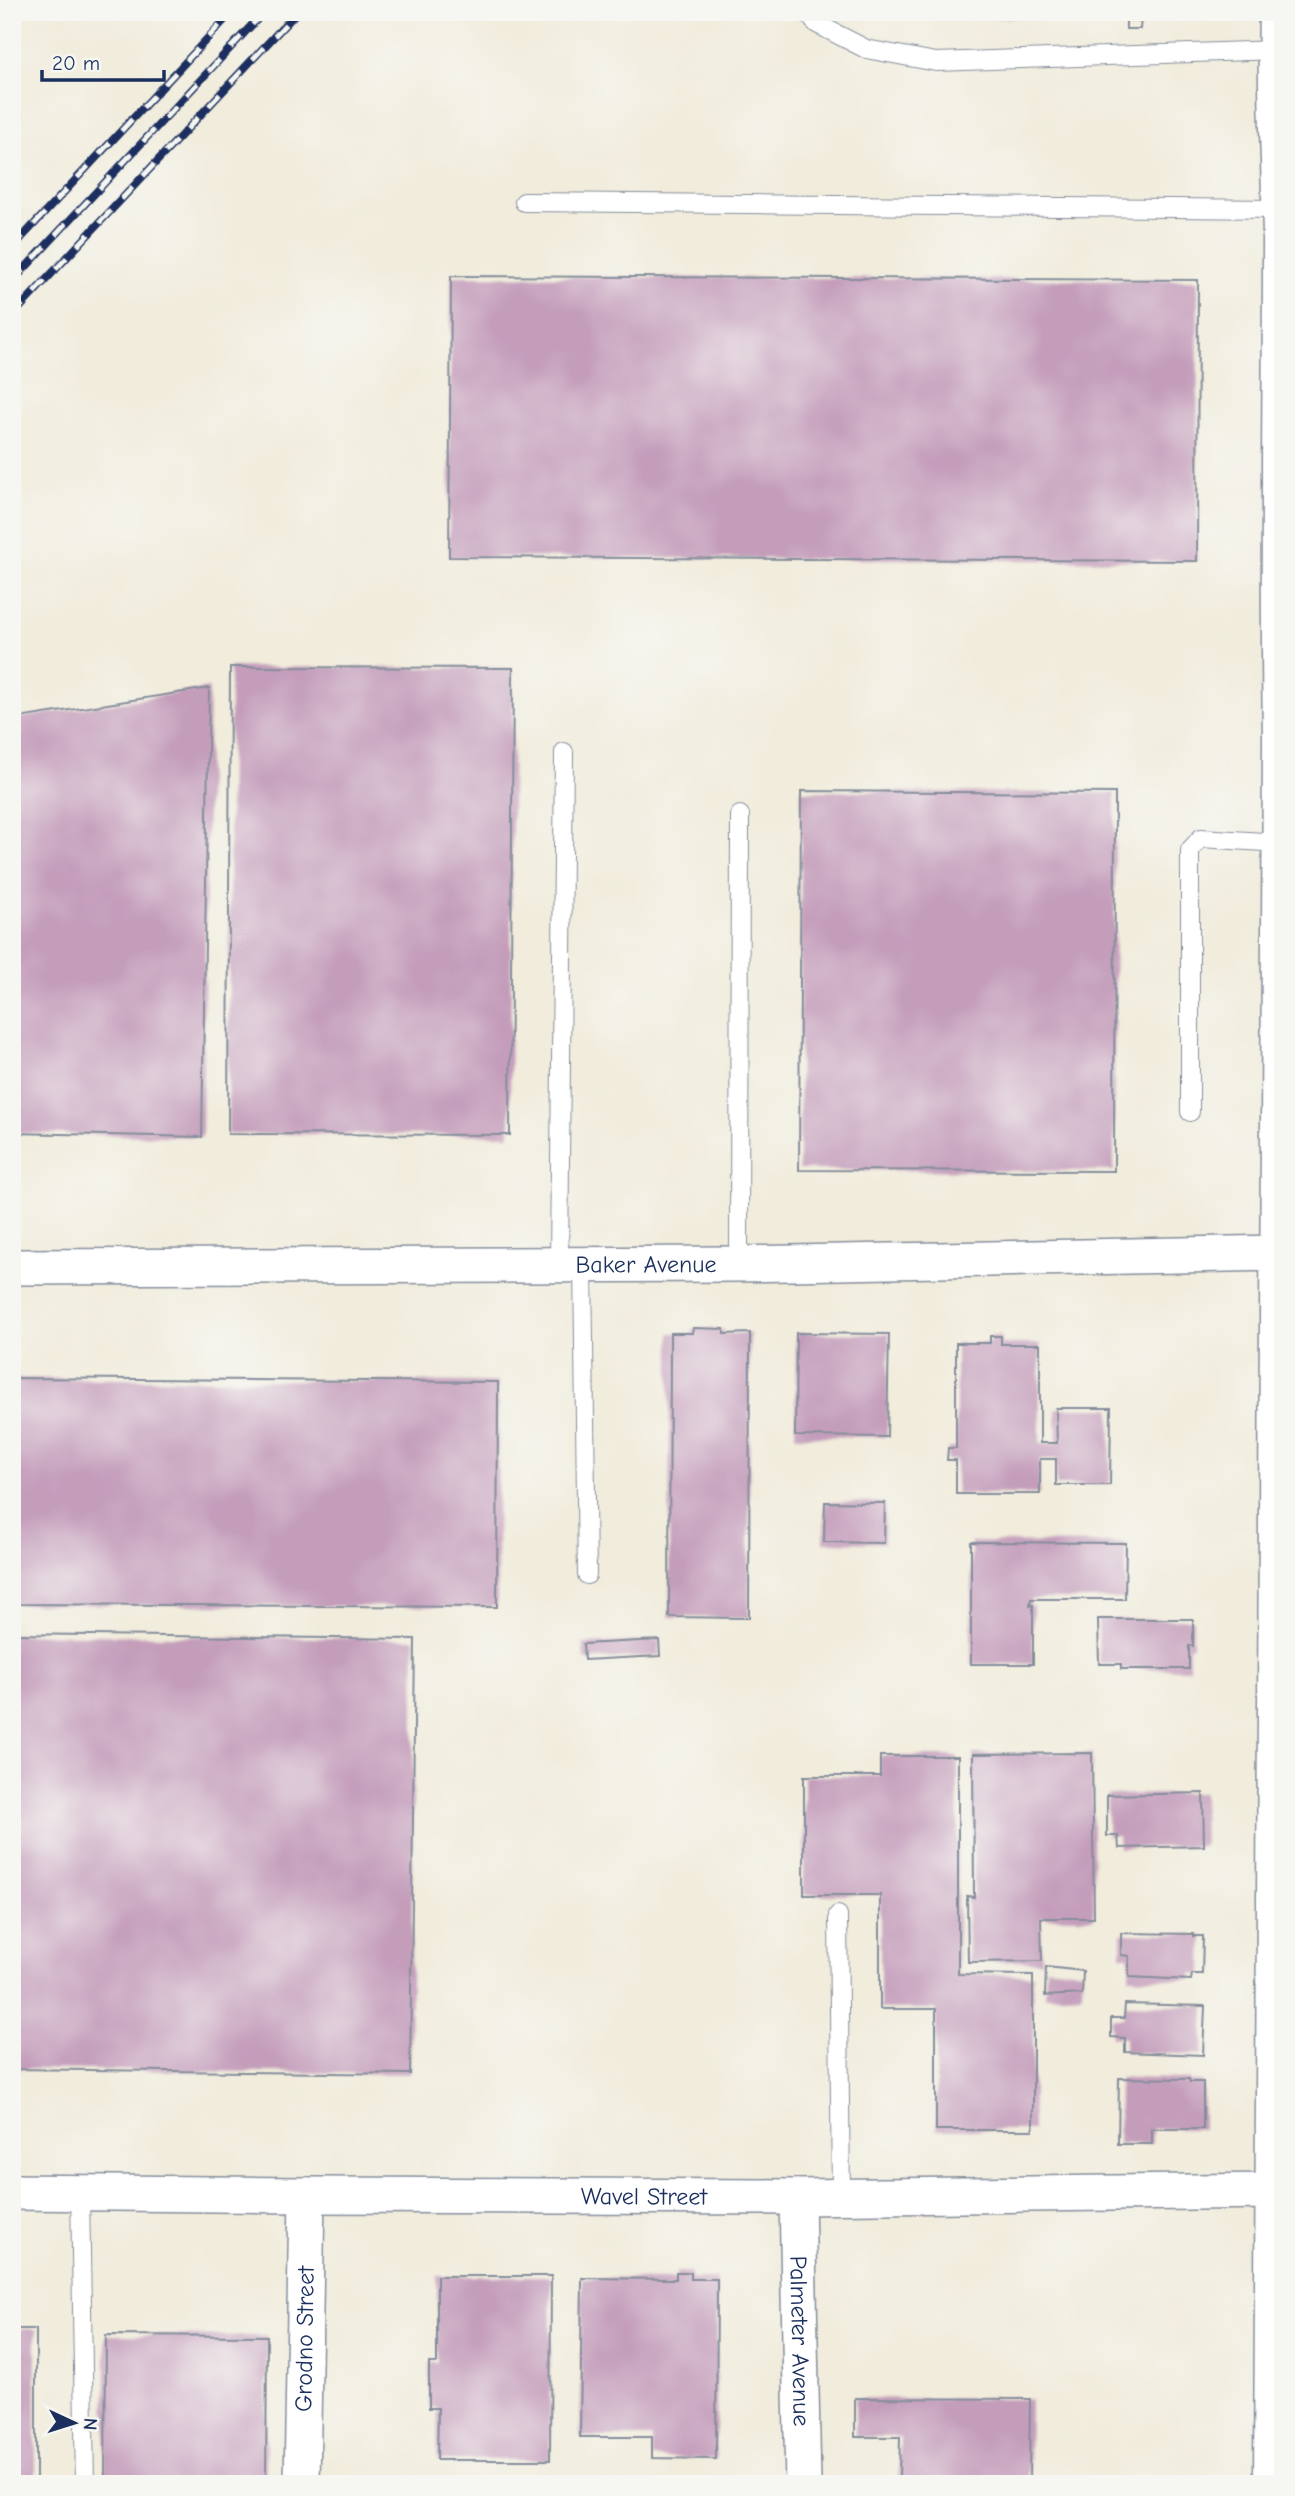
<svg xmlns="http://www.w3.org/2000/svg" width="1295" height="2496" viewBox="0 0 1295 2496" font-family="'Comic Neue',sans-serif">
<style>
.building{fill:#c49dbb}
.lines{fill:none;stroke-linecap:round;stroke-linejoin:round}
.service-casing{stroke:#868e9c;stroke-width:20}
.minor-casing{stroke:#868e9c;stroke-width:38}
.tertiary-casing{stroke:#868e9c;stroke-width:41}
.service{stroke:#fff;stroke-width:18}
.minor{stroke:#fff;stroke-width:35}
.tertiary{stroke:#fff;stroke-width:38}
.rail-casing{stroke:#1b2f5e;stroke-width:8}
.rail{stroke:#f6f6f2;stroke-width:5;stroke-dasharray:16;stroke-linecap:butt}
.labels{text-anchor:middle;stroke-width:6;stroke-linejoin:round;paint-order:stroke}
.street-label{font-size:24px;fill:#1b2f5e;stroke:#f6f6f2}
</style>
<rect width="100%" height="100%" fill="#f6f6f2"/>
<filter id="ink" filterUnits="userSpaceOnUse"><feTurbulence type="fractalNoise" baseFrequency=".0143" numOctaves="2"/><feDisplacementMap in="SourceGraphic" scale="14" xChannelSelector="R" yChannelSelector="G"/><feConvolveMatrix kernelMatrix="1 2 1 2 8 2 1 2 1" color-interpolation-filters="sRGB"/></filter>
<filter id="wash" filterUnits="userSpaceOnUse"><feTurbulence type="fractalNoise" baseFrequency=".00686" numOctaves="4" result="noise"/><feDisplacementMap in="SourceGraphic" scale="28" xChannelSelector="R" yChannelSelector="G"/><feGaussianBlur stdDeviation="1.57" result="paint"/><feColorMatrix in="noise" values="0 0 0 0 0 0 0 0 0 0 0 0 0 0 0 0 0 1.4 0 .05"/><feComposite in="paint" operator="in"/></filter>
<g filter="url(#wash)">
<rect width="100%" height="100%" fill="#f1ecdb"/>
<g id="blocks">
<!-- building -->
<g class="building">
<path d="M898,12H1197V18H1141L1140,29H1126V19L898,17Z"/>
<path d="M451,276L1198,280L1197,561L449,557Z"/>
<path d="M230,667L513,668L510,1135L228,1134Z"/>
<path d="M209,688L202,1137L12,1133V719Z"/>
<path d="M801,791L1115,793L1114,1171L799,1170Z"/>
<path d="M693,1328L724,1329V1334L750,1333L749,1618L669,1617L670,1333H692Z"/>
<path d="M796,1333L889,1334L887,1437L795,1436Z"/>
<path d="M990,1336H1001V1344H1040V1443H1057L1056,1408H1111L1110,1485H1056V1459H1040V1494H956V1460H947L948,1448H956V1343H990Z"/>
<path d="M12,1378L498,1382L497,1607L12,1604Z"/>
<path d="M825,1502L885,1503L884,1543L824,1542Z"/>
<path d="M971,1542L1126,1543L1125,1599H1031L1030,1606L1033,1605V1664H971Z"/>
<path d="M1098,1619H1193V1646H1189V1669H1121V1664H1099Z"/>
<path d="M12,1634L415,1639L410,2074L12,2069Z"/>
<path d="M659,1640L660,1656L584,1660L583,1644Z"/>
<path d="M1092,1753L1094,1918H1041L1042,1961L968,1962L967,1896L974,1897L973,1754Z"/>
<path d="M880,1756H958V1974L1033,1975V2130H936V2009H880V1895H804V1776H880Z"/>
<path d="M1203,1793L1204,1846L1119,1848L1118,1836H1107V1795Z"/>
<path d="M1121,1933L1193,1934V1936H1203L1202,1974H1192L1191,1980L1129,1977V1956L1121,1955Z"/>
<path d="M1046,1967L1083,1971L1082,1994L1045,1996Z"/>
<path d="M1125,2004L1205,2006L1203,2055L1125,2052V2038L1111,2037V2018H1124Z"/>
<path d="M1119,2078L1189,2079L1190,2082H1203V2129H1152V2144H1118Z"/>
<path d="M676,2272H691V2279H717L716,2459L652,2458V2437H580L582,2278L676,2279Z"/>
<path d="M437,2276H551L550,2460H437L438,2408H429V2363H437Z"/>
<rect x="12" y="2329" width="24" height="155"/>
<path d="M106,2335L267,2336L266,2484H105Z"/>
<path d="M855,2398L1030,2399L1029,2481L899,2480L900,2437H855Z"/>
</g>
</g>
</g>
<g filter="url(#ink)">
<use href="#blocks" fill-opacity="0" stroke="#868e9c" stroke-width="2"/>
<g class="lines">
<!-- service casing -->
<g class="service-casing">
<g id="service">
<path d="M806,12L817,24L866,49L936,62L1277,50"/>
<path d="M524,202L1281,209"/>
<path d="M1190,1112V850L1201,838L1280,843"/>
<path d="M739,1264L740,815"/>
<path d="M559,1265L564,752"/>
<path d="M583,1265L587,1575"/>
<path d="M838,1915L841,2197"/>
<path d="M80,2193L85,2484"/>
</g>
</g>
<!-- minor casing -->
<g class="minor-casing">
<g id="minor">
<path id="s1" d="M12,1267L739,1264L1278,1253"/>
<path id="s2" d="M12,2192L307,2195L797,2197L1275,2191"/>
<path id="s3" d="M797,2197L803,2484"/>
<path id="s4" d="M302,2484L307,2195"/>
</g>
</g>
<!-- tertiary casing -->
<g class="tertiary-casing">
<path id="tertiary" d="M1273,2484L1282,737C1279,571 1282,406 1282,240C1281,164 1276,88 1278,12"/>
</g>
<!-- service -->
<use href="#service" class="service"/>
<!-- minor -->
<use href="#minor" class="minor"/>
<!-- tertiary -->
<use href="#tertiary" class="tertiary"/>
<!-- rail casing -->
<g class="rail-casing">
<g id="rail">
<path d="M12,248L232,12"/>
<path d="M12,282L264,12"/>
<path d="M12,316L297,12"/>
</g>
</g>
<!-- rail -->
<use href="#rail" class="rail"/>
</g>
</g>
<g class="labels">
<!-- street labels -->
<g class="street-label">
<text dy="8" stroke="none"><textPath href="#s1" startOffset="634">Baker Avenue</textPath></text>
<text dy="8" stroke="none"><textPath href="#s2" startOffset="632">Wavel Street</textPath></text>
<text dy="8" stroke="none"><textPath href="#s4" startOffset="145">Grodno Street</textPath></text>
<text dy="8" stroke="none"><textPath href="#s3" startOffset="144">Palmeter Avenue</textPath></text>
</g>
</g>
<!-- margin -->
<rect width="1295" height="2496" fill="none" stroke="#f6f6f2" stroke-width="42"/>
<!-- north arrow -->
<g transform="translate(74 2423) rotate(94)" stroke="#f6f6f2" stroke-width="5" paint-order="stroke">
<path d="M0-5L12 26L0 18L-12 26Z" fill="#1b2f5e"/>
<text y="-10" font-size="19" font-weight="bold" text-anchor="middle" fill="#1b2f5e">N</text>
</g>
<!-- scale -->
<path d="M42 70v10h122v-10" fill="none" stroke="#1b2f5e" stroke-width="3.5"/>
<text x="52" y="70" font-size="21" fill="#1b2f5e" stroke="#f6f6f2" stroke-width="5" paint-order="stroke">20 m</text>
</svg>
